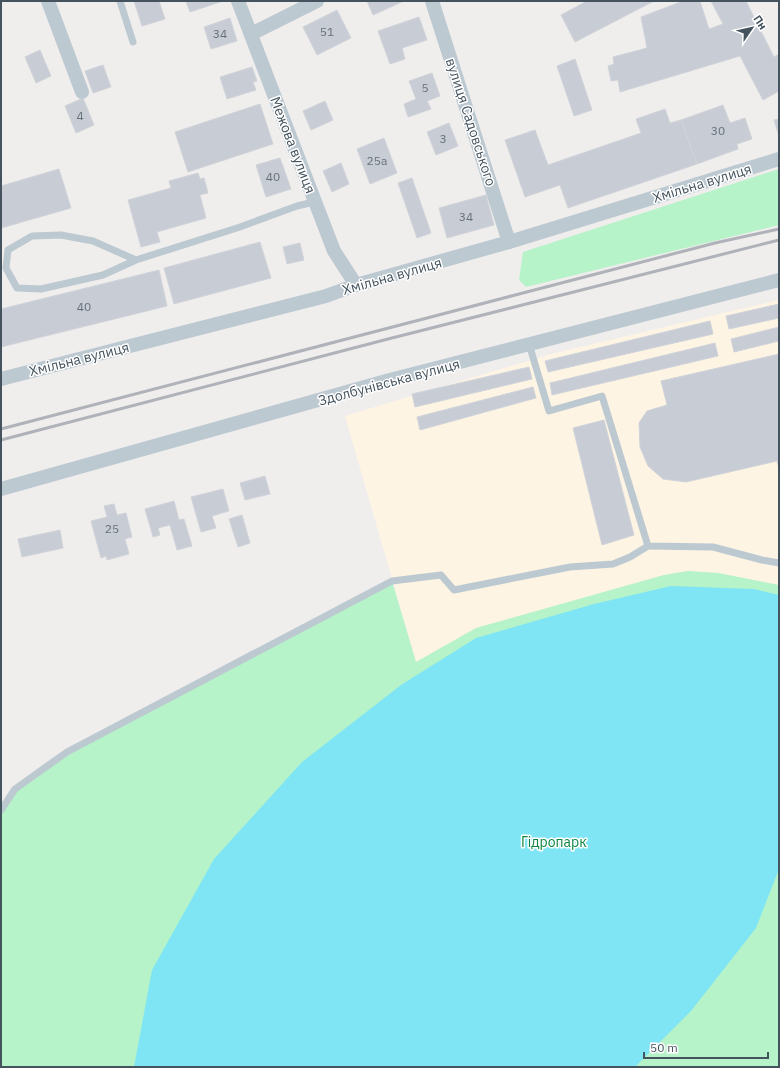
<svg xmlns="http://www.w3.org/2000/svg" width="780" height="1068" viewBox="0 0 780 1068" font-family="'IBM Plex Sans',sans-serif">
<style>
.commercial{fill:#fef4e4}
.green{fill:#b6f3c9}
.water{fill:#7fe5f4}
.building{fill:#c8ccd4;stroke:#d0d4da}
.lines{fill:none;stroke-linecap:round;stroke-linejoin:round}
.lane{stroke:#bcc9d1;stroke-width:7}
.street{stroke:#bcc9d1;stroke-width:14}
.rail{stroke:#afb3b9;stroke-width:3}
.labels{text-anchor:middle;stroke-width:3;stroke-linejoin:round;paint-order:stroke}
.number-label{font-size:12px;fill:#65717b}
.street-label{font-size:14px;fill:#44535d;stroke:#fff}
.park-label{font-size:14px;fill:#0d8540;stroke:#fff}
</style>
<rect width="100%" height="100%" fill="#f0eded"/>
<!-- commercial -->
<path class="commercial" d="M779,300V585L718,573L688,571L664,575L476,628L416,662L345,416L551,354Z"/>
<!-- green -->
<g class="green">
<path d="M779,169V225L526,287L519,280L523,252Z"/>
<path d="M688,571L718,573L779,585V1067H1V810L15,789L67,752L392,581L416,662L476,628L664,575Z"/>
</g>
<!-- water -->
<path class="water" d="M671,586L754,589L779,595V869L756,928L691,1011L635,1067H134L152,970L214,859L302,762L401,685L476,638L594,604Z"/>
<!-- building -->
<g class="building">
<path d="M134,1H159L165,19L142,26Z"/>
<path d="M186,1H223L190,12Z"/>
<path d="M367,1H404L373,15Z"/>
<path d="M587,1H654L575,42L561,15Z"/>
<path d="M683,1H700L709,29L723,24L711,1H746L774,57L779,54V91L763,100L740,56L620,92L618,80L611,81L608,66L614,64L613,57L647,48L641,17Z"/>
<path d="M337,10L351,38L317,55L303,27Z"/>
<path d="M419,17L427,40L402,48L405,59L390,64L378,31Z"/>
<path d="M230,18L237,41L211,49L204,27Z"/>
<path d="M40,50L51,76L36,83L25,57Z"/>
<path d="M575,59L592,110L574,116L557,66Z"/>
<path d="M103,65L111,87L93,93L85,71Z"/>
<path d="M252,67L257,81L253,82L256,90L227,99L220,77Z"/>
<path d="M432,73L440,96L427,101L431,109L408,117L404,104L416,99L409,81Z"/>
<path d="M83,98L94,125L76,133L65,106Z"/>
<path d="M325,101L333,120L311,130L303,111Z"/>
<path d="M260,104L273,144L188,172L175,132Z"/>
<path d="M723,105L730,123L745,118L752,139L737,144L738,149L697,164L681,120Z"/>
<path d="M665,109L670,123L681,120L697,164L568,208L560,185L525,197L505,140L535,130L548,165L641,133L636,119Z"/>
<path d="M779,119V136L774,120Z"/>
<path d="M449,123L458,146L436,155L427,132Z"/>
<path d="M384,138L397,173L370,184L357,149Z"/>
<path d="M280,158L291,189L266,197L256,165Z"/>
<path d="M341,163L349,184L332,192L323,171Z"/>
<path d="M59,169L71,208L1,228V186Z"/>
<path d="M198,173L200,179L204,178L208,193L200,195L206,218L157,232L160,242L141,247L128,200L171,188L169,181Z"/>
<path d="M412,178L431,233L417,238L398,183Z"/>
<path d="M486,195L494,225L447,238L439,208Z"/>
<path d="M260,242L271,278L174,304L164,268Z"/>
<path d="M300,243L304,260L287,264L283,247Z"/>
<path d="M159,270L167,306L1,347V309Z"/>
<path d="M779,304V318L729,329L726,316Z"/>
<path d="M710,321L713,334L548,372L545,361Z"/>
<path d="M779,327V341L734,352L731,339Z"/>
<path d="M715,343L718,356L552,395L550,383Z"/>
<path d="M779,354V468L777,461L686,482L663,479L648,466L640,447L639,423L647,411L667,405L661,381Z"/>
<path d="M529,367L532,379L415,407L412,394Z"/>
<path d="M533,387L536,398L420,430L417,417Z"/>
<path d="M604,420L634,535L602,545L573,428Z"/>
<path d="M265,476L270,494L245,500L240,483Z"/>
<path d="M223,489L229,511L212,516L216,528L201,532L191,497Z"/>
<path d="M174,501L179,520L184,519L192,546L177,550L170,525L158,528L160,535L153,537L145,509Z"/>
<path d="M114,504L117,515L126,513L132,537L125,539L129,554L107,560L106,556L101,558L91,521L107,517L104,506Z"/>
<path d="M242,515L250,543L238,547L229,519Z"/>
<path d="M60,530L63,548L22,557L18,539Z"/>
</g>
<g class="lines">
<!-- lane -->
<g class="lane">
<path d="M120,1L133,42"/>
<path d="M136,260L103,275L41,289L17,288L6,268L8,250L32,236L61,235L93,241L136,260L240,227L297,206L314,202"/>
<path d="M529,344L549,411L602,396L648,546L713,547L762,560L779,563"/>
<path d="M1,810L15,789L67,752L392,581L441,575L454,590L570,567L613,564L630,557L648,546"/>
</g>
<!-- street -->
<g class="street">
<path d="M48,1L82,92"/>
<path d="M238,1L334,251L356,285"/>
<path d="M432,1L509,242"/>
<path d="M251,34L317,1"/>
<path d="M1,379L326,296L356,285L509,242L779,159"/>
<path d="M1,489L386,381L779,280"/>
</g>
<!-- rail -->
<g class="rail">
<path d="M1,429L715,243L779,229"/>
<path d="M1,440L388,339L779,240"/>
</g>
</g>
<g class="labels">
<!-- number labels -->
<g class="number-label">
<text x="327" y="36">51</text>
<text x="220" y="38">34</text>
<text x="425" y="92">5</text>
<text x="80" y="120">4</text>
<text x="718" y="135">30</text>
<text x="443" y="143">3</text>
<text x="377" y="165">25а</text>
<text x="273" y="181">40</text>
<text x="466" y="221">34</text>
<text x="84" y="311">40</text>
<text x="112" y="533">25</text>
</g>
<!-- street labels -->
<g class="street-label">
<text transform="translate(471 122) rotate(72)" y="5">вулиця Садовського</text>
<text transform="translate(293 145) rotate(69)" y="5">Межова вулиця</text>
<text transform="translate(702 183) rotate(-17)" y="5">Хмільна вулиця</text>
<text transform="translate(392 276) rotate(-16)" y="5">Хмільна вулиця</text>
<text transform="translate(79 359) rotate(-14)" y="5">Хмільна вулиця</text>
<text transform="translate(389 382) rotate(-15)" y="5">Здолбунівська вулиця</text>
</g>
<!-- park labels -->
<g class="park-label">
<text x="554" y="847">Гідропарк</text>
</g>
</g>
<!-- border -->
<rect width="780" height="1068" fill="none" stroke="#44535d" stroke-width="4"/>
<!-- north arrow -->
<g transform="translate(752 28) rotate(56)" stroke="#ffffff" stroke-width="3" paint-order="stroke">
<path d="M0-3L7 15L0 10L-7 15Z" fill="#44535d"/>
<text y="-6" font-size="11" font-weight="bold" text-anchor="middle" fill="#44535d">Пн</text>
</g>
<!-- scale -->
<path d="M644 1052v6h124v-6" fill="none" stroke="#44535d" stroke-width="2"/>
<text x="650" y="1052" font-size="12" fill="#44535d" stroke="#ffffff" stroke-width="3" paint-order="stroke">50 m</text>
</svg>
